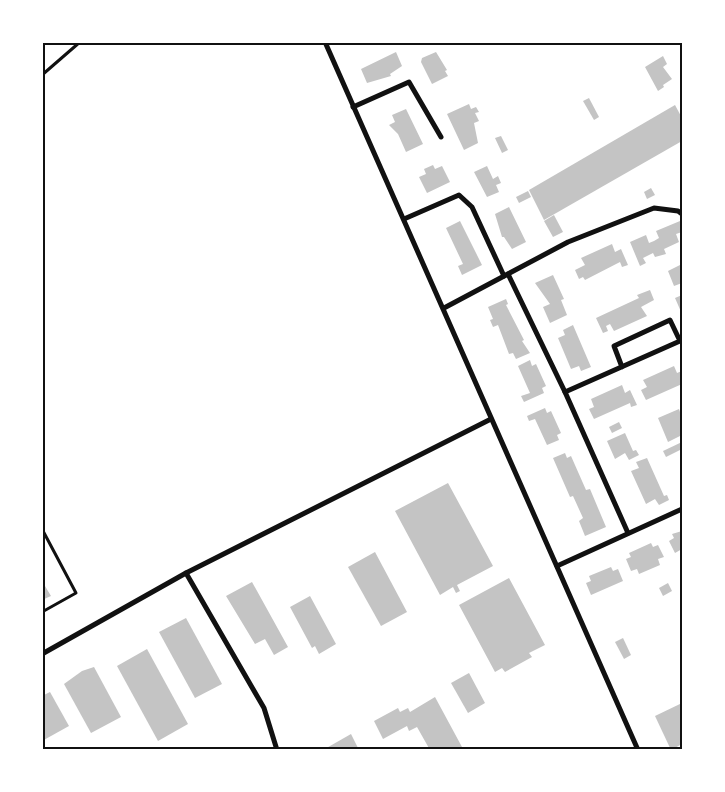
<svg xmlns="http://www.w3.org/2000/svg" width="725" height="792" viewBox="0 0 725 792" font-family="Manrope,sans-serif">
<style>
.building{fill:#c4c4c4}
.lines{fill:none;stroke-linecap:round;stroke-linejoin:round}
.service{stroke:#111;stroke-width:3}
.minor{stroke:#111;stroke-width:5}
.neatline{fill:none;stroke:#111;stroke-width:2}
</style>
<rect width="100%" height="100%" fill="#fff"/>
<!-- building -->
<g class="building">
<path d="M396,52L402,66L390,74L391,76L367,83L361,69Z"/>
<path d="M436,52L447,70L445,71L448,76L432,84L421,62L422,58Z"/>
<path d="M663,56L667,64L663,67L672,79L663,85L664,87L658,91L645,67Z"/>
<path d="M589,98L599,117L594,120L583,101Z"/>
<path d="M469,104L471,109L476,107L479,112L475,113L479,121L474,123L478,143L464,150L447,114Z"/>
<path d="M675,105L682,118V141L544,220L529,190Z"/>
<path d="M406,109L423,144L406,152L398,134L389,125L395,122L392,115Z"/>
<path d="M501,136L508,150L502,153L495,138Z"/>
<path d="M433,165L435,169L442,166L450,182L427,193L419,177L426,174L424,169Z"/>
<path d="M487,166L493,179L498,176L501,183L496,185L499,192L487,197L474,172Z"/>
<path d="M651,188L655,195L647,199L644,192Z"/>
<path d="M528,191L531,197L519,203L516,197Z"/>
<path d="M509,207L526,242L512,249L504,237H502L495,214Z"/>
<path d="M554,215L563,232L553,237L544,221Z"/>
<path d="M460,221L482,265L462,275L458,266L463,264L446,228Z"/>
<path d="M680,221L682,232L676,234L679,242L664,249L666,254L655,257L653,253L643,258L646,263L640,266L630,242L646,235L649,243L654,241L659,238L656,231Z"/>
<path d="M612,244L615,252L621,249L628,265L622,267L620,262L585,280L583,277L579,279L575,270L585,265L581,258Z"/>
<path d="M682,264V283L674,286L668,271Z"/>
<path d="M553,275L564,299L561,300L567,315L550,323L543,307L550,304L535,283Z"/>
<path d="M650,290L654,300L641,307L647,316L614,331L610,324L606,326L608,331L603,333L596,318L639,298L637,295Z"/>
<path d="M682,295V314L675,298Z"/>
<path d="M506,299L508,304L506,305L524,340L522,341L530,353L516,359L513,353L509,354L498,325L493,327L490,320L493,319L488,307Z"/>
<path d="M573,325L591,367L581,371L579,366L571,369L558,338L565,335L563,330Z"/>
<path d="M530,360L532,366L536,364L546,386L542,388L544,393L524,402L521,396L530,393L518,366Z"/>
<path d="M674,366L677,373L682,371V384L646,400L641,390L647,387L643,380Z"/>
<path d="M622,385L625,393L630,390L637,405L631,407L630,403L594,419L589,409L594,407L591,399Z"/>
<path d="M545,408L547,413L551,411L561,433L557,435L559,440L547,445L535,419L529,421L527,416Z"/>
<path d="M679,409L682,418V435L668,442L658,418Z"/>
<path d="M619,422L622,428L612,433L609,427Z"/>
<path d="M625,433L633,451L636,450L639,455L629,460L625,453L615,459L607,441Z"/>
<path d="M682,442V449L666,457L663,451Z"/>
<path d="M565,453L567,458L571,456L586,490L590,489L606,527L585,536L579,521L583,518L573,496L570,497L553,458Z"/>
<path d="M647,458L664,496L667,495L669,500L659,505L655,499L646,504L631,471L639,468L636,462Z"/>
<path d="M448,483L493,566L457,585L460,591L456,593L453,587L440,595L395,511Z"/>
<path d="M682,531V549L675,553L669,541L674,538L672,534Z"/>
<path d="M651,543L653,547L658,545L664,557L658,559L660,565L639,574L637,569L631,571L626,559L631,557L629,553Z"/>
<path d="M375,552L407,612L381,626L348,567Z"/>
<path d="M611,567L613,571L618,569L623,581L591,595L586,583L591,581L589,576Z"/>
<path d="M509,578L545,645L529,653L532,657L505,672L502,668L495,672L459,605Z"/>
<path d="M42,581L51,596L42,600Z"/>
<path d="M252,582L288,647L274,655L265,639L255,644L226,596Z"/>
<path d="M668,583L672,591L663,596L659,588Z"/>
<path d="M310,596L336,644L319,654L315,646L312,648L290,607Z"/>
<path d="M186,618L222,684L195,698L159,632Z"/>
<path d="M623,638L631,655L624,659L615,642Z"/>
<path d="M147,649L188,724L158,741L117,666Z"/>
<path d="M94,667L121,717L91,733L64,684L82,671Z"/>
<path d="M469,673L485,703L468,713L451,683Z"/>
<path d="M50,692L69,726L42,741V696Z"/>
<path d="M435,697L462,747L458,750H430L417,727L409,731L407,726L383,739L374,721L398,708L400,712L408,708L410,712Z"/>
<path d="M682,703V744L671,750L655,716Z"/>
<path d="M351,734L359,750H323Z"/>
</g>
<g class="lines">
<!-- service -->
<g class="service">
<path d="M42,75L80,42"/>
<path d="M42,529L76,593L42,612"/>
</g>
<!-- minor -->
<g class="minor">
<path d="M325,42L638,750"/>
<path d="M353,107L409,82L441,137"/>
<path d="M404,219L459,195L472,207L504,276"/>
<path d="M508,274L565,392L628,533"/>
<path d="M444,308L568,242L654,208L678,211L682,214"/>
<path d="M565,392L680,341L670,320L614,346L622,367"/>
<path d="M557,566L682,509"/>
<path d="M186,573L264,708L277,750"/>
<path d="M42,654L186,573L491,419"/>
</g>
</g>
<!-- border -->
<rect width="725" height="792" fill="none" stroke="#ffffff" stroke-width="88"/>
<rect x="44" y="44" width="637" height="704" class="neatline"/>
</svg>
